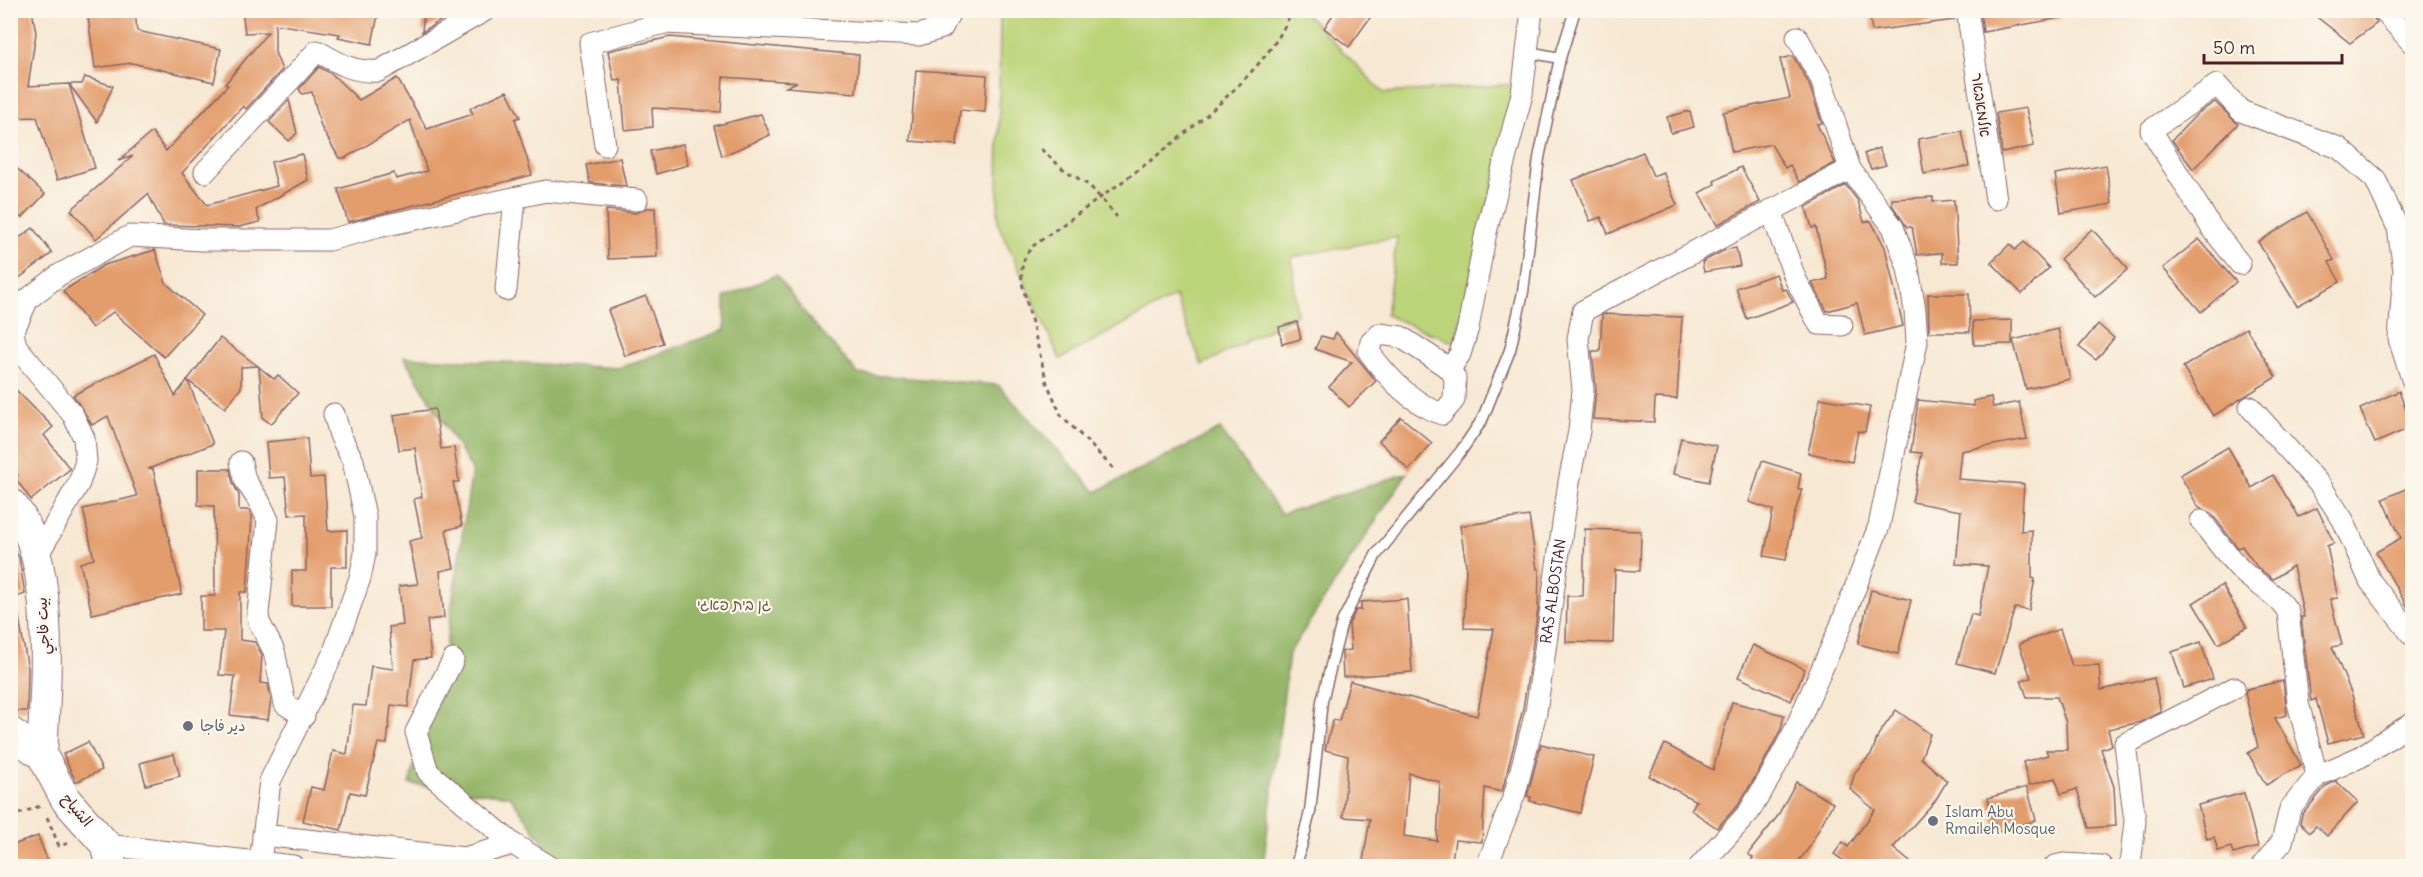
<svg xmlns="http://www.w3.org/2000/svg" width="2423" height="877" viewBox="0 0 2423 877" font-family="Delius,'Playpen Sans Arabic','Playpen Sans Hebrew',sans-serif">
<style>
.green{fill:#bcd479;stroke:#837a52;stroke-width:1.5}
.forest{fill:#95b669;stroke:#706a4a;stroke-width:1.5}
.building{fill:#e39c6c;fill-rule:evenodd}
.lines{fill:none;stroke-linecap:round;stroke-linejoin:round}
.lane-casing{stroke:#876566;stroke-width:13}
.street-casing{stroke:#876566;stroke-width:23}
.secondary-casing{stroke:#876566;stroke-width:32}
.path{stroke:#876566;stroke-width:3;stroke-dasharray:4.5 4.5;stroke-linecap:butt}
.lane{stroke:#fff;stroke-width:10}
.street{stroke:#fff;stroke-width:21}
.secondary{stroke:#fff;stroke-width:30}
.worship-dot{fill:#6b7280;stroke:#fbf7ec;stroke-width:2}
.labels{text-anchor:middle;stroke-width:4.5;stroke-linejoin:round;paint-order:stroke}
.street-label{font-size:15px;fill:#4a1f2b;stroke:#fbf7ec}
.park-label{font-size:15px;fill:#6c5542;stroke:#fbf7ec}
.worship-label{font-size:15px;fill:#5b616d;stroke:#fbf7ec;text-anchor:start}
</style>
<rect width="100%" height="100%" fill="#fbf7ec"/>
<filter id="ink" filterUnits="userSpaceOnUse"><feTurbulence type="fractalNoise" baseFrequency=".0167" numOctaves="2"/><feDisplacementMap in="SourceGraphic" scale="12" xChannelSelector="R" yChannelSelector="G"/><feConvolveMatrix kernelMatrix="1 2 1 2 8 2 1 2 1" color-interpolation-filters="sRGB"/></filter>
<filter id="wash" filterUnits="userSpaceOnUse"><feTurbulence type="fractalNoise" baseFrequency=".008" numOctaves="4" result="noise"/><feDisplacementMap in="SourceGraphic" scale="24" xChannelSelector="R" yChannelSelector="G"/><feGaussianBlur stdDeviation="1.35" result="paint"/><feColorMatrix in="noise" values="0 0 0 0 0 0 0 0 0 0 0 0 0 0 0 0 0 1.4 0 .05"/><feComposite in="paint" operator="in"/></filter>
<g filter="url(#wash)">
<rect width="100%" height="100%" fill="#f7e8d3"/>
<!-- green -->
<path class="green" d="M1000,11H1303L1384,93L1517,84L1455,343L1386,315L1397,237L1292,257L1297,315L1202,365L1175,296L1060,359L998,224Z"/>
<!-- forest -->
<path class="forest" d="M776,275L808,317L858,374L998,385L1096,492L1220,429L1281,514L1407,473L1289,653L1263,866H586L555,859L510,796L409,784L443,664L472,470L404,357L618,368L725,330V297Z"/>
<g id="blocks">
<!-- building -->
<g class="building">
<path d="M10,10H32L36,33L28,86L69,84L95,168L57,180L37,117L10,118Z"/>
<path d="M87,10H135L137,31L221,49L214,82L132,63L95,68Z"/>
<path d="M242,10H379L372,44L338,37L340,34L275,24V52L282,70L246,109L243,106L182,173L207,205L277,186L271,162L302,154L308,180L260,207L256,210L260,222L239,227L164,225L148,194L96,239L71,210L133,156L118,161L152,132L166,151L228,85L225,84L268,32L245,33Z"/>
<path d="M424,10H458L422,32Z"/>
<path d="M1336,10H1359L1370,18L1349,47L1324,28Z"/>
<path d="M1902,10H1953L1954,20L1872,31L1870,16Z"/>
<path d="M1980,10H2060L2061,18L1983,32Z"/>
<path d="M2308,10H2369L2377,23L2350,43Z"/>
<path d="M670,37L859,55L856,93L786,87L797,82L723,77L721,112L652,108L653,127L625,130L621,80L614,81L608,51Z"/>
<path d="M1793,56L1809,84L1822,123L1817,124L1835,163L1799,182L1790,165L1785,168L1771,144L1732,152L1723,112L1790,98L1780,59Z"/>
<path d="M319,67L332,74L359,100L397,78L427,129L473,114L470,108L507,91L520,117L515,119L532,175L348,222L338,189L394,173L396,179L427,171L410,120L345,158H339L321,127L312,92L302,94L299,89Z"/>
<path d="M916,70L987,75L985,112L960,110L957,145L910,141Z"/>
<path d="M85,77L113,86L97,122L69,84H82Z"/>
<path d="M289,100L297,133L289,141L269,122Z"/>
<path d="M2215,102L2238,124L2193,169L2172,140L2197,114Z"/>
<path d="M2026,108L2034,146L2002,153L1996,113Z"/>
<path d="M1690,111L1694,127L1671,133L1667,117Z"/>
<path d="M761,114L770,135L722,156L714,126Z"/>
<path d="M1962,131L1969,166L1924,174L1918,139Z"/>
<path d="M683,144L688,165L656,174L650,151Z"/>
<path d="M1879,148L1886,165L1871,169L1864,154Z"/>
<path d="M1643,152L1653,176L1663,172L1677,205L1608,234L1601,217L1590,221L1573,180Z"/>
<path d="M620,158L626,186L590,183L586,165Z"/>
<path d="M10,162L45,194L22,218L10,208Z"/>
<path d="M2106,165L2112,204L2061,213L2055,174Z"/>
<path d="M1741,167L1760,202L1717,225L1699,193L1715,184L1714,181Z"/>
<path d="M1846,185L1858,201L1864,222L1871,221L1885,247L1903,326L1865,335L1857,303L1827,311L1812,283L1828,279L1816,227L1812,228L1806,207Z"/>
<path d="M1933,197V202L1954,200L1958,263H1942V253L1917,255L1912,227H1907L1892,205V199Z"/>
<path d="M646,208H655L657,257L608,259L606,210L636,213Z"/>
<path d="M2307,212L2334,260L2329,262L2340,282L2297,306L2258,242Z"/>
<path d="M33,228L52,253L10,285V245Z"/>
<path d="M2092,229L2128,269L2095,297L2060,259Z"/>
<path d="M2199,239L2236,282L2201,312L2163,268Z"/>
<path d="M2024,242L2049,268L2022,294L1991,262L2010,244L2015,250Z"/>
<path d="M1736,248L1740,266L1704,272L1702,262L1725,250Z"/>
<path d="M155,250L166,283L202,315L164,357L113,312L92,328L63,291L104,265Z"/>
<path d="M1776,274L1782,290L1786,289L1793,302L1747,319L1736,288Z"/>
<path d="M1928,294H1969L1970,332H1929Z"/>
<path d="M646,296L663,343L625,356L608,310Z"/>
<path d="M1604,314L1682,317L1677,399L1655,398L1654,422L1593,419L1596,389L1592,351H1600L1602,315Z"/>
<path d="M2012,320V344L1974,345L1973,321Z"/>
<path d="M1297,322L1301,339L1282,344L1279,327Z"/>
<path d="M2098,324L2114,338L2096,360L2079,347Z"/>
<path d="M2246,328L2276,377L2213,416L2183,367Z"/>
<path d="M2058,329L2070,379L2026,389L2013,340Z"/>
<path d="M1336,332L1376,381L1349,407L1329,387L1352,362L1315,349L1321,336L1333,339Z"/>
<path d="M220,338L258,366L241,367V388L225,408L188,381L213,444L148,469H153L182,594L92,614L80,563L94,559L83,509L137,496L108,416L92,425L73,395L154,354L175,396Z"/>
<path d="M259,367L274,379L278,375L298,393L271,424L263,418Z"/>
<path d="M10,384L53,427L44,435L70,469L31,500L15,478L18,475L10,468Z"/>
<path d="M2399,391L2412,427L2375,443L2360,409Z"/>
<path d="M1991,397L1993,407L2019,402L2027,439L1961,451L1958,479L2024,484L2021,531L2032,530V578L2035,579L2029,610L2015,608L1995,673L1957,663L1971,614L1978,616L1988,566L1956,564L1961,511L1912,502L1922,453L1911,452L1918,400L1974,406L1973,401Z"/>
<path d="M1820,398L1870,407L1865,432L1858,431L1852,462L1808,453Z"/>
<path d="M435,409L441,449L454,447L459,482H453L462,526L446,530L454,568L440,571L444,618L427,620L431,658L414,660L408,707L391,705L387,744L378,743L365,795L350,792L341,830L303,821L311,787L324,790L333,751L347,754L353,705L366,706L371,666L393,669L389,627L403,625L399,586L418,584L409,541L422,538L414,499L422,497L415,448L399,450L394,415Z"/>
<path d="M1401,417L1432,443L1409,470L1379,441Z"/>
<path d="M307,438L310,478L324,477L328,531L347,530V567H331V606H292V571H306V514L289,515L285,477L269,478L266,442Z"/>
<path d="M1681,438L1717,446L1709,482L1673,474Z"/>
<path d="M2228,447L2252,488L2273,475L2299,517L2317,508L2334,543L2327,546L2338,598L2330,599L2342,645L2332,647L2352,695L2364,734L2328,743L2316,699L2311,701L2301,617H2304L2293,566L2273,579L2257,567L2242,546L2238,548L2211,513L2199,508L2180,475Z"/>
<path d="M1762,461L1801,473L1798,489H1802L1792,522L1786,560L1764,556L1773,510L1749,502Z"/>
<path d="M198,469H230L233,483L239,495V510H249L252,517L247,592H240V640L255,642L262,655L260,683L268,684L271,699L268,720L230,715L235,676L219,675L224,631H201V596H215L214,506L198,505Z"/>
<path d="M2412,486V615L2376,552L2401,538L2383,499Z"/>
<path d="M1529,516L1537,569H1539L1538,609L1523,709L1502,792L1485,788L1482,842L1455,840L1451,867H1362L1370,819L1343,817L1348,756L1325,750L1333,720L1339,721L1350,681L1477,716L1494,629L1464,628L1466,565L1460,526ZM1409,773L1440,782L1437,841L1404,836Z"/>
<path d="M1585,529L1641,531L1640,571L1615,570L1613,643L1566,642L1567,596H1583Z"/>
<path d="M10,541L19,558L25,594L10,599Z"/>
<path d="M2222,585L2247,627L2218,644L2193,603Z"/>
<path d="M1871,590L1911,600L1898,654L1858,644Z"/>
<path d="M1407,599L1412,672L1343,677L1342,654V651L1351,650L1349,624L1356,610H1361V602Z"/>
<path d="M10,613H18L28,669L27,711H10Z"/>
<path d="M2060,629L2072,666L2099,665L2101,690L2154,678L2161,711L2141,722L2108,729L2112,745L2101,749L2114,787L2116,826L2089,828L2077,789L2061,794L2055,778L2029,785L2023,762L2048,755L2046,750H2067L2066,723L2057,697H2027L2021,680L2031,678L2019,644Z"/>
<path d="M2201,642L2213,679L2184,688L2172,652Z"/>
<path d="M1753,645L1805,669L1791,701L1738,677Z"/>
<path d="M2283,681L2287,715L2275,718L2301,765L2266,785L2248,753L2258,747L2245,693L2247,689Z"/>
<path d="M1732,702L1784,715L1781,729L1759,771L1739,804L1717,828L1691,810L1696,801L1649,776L1665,744L1713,770Z"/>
<path d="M1896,710L1930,734L1921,758L1947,781L1935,801L1893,848L1916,867H1853L1834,854L1843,842L1848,847L1875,810L1850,789L1855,772L1872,753L1878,735Z"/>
<path d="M88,742L102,770L76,782L63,754Z"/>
<path d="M1541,744L1594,757L1580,813L1530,801L1531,797L1527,796Z"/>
<path d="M174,754L180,776L146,785L140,763Z"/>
<path d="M2336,781L2358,802L2327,836L2316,826L2310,832L2300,823L2302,815L2326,786Z"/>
<path d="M1796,782L1833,803L1808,849L1794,867H1747L1753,858L1748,854L1777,817Z"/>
<path d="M2027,787L2036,820L1996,833L1988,798Z"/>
<path d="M2244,793L2258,847L2233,854L2231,847L2218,851L2214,837L2207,839L2198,805Z"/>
<path d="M38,836L50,867H10V846Z"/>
</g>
</g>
</g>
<g filter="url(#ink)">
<use href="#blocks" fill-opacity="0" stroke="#876566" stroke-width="1.5"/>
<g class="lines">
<!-- lane casing -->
<g class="lane-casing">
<g id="lane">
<path d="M1528,52L1560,58"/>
<path d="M1296,866L1310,812L1322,701L1342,622L1376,555L1461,451L1482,420L1510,350L1523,292L1539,158L1560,58L1575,10"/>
</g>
</g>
<!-- street casing -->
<g class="street-casing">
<g id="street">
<path d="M1967,10L1996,199"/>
<path d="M2383,10L2412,43"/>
<path d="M605,145L590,43L664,23L919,35L942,28L951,10"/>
<path d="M205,172L317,51C338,63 354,73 379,71L486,10"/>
<path d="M1771,210L1795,278L1819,324L1842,325"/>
<path d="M2240,264L2211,227L2151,130L2217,85L2241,111L2339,148L2375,179L2398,228L2404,270L2399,339L2412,379"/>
<path d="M506,290L515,198"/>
<path d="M1380,334L1401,337L1450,369L1455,378L1454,400L1442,414C1411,403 1388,378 1369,352L1371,342Z"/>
<path d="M1450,369L1460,354L1468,328L1486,232L1522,94L1532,10"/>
<path d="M2250,407L2320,485L2343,520L2370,581L2412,635"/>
<path d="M241,462L245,480L259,501L268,520L258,613L259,622L274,651L285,704L304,716"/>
<path d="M2201,521C2215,539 2227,556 2243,572C2257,585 2279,595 2288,612L2298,703L2317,776"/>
<path d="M37,556L79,483L86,461L84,438L73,415L16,346L13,332L28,299L59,275L130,236L202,240H329L378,227L546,191L637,200"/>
<path d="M263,835L464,858L513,844L428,772L416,732L453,660"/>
<path d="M513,844L549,866"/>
<path d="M106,845L293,866"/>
<path d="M260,863L270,781L333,654L360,578L365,554V516L353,461L340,435L334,414"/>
<path id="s1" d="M1487,866L1515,793L1536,712L1569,482L1579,431L1583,390L1578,339L1583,311L1850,169"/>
<path d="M1700,866L1749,812L1770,777L1794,732L1839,630L1879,526L1917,342L1915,311L1908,268L1893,227L1850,169L1821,79L1797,37"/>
<path d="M2055,866L2064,864L2101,866"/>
<path d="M2130,866L2135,821L2125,744L2234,688"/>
<path d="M2262,866L2282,842L2290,809L2317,776L2360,757L2412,723"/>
</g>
</g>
<!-- secondary casing -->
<g class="secondary-casing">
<g id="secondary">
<path d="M10,503C58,552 45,690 42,755"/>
<path d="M10,732L42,755L66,800L106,845L112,866"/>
</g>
</g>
<!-- path -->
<g class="path">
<path d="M1041,149L1062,168L1090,186L1117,217"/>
<path d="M1113,468L1061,415L1047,383L1022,283C1021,267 1022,258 1033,246C1098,198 1270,86 1291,10"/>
<path d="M10,817L43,805"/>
<path d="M47,817L59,846L72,842"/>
</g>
<!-- lane -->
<use href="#lane" class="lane"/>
<!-- street -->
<use href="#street" class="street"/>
<!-- secondary -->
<use href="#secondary" class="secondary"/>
</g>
</g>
<!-- markers -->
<g class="worship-dot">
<circle cx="188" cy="726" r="6"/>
<circle cx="1933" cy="821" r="6"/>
</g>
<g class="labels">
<!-- street labels -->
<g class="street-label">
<text transform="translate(1981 105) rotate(82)" y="5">אלמאבאר</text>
<text dy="5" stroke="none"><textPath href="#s1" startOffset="284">RAS ALBOSTAN</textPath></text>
<text transform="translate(43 626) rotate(-93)" y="5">بيت فاجي</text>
<text transform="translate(77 810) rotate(50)" y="5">الشياح</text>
</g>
<!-- park labels -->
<g class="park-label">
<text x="734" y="610">גן בית פאגי</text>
</g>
<!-- worship labels -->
<g class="worship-label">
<text x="200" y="731">دير فاجا</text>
<text x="1945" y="817">Islam Abu<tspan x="1945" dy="17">Rmaileh Mosque</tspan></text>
</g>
</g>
<!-- margin -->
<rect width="2423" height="877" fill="none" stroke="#fbf7ec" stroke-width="36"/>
<!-- scale -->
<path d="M2204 54v9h138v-9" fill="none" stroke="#4a1f2b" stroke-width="3"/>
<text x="2213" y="54" font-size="18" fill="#4a1f2b" stroke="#fbf7ec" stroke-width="4.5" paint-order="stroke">50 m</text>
</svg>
